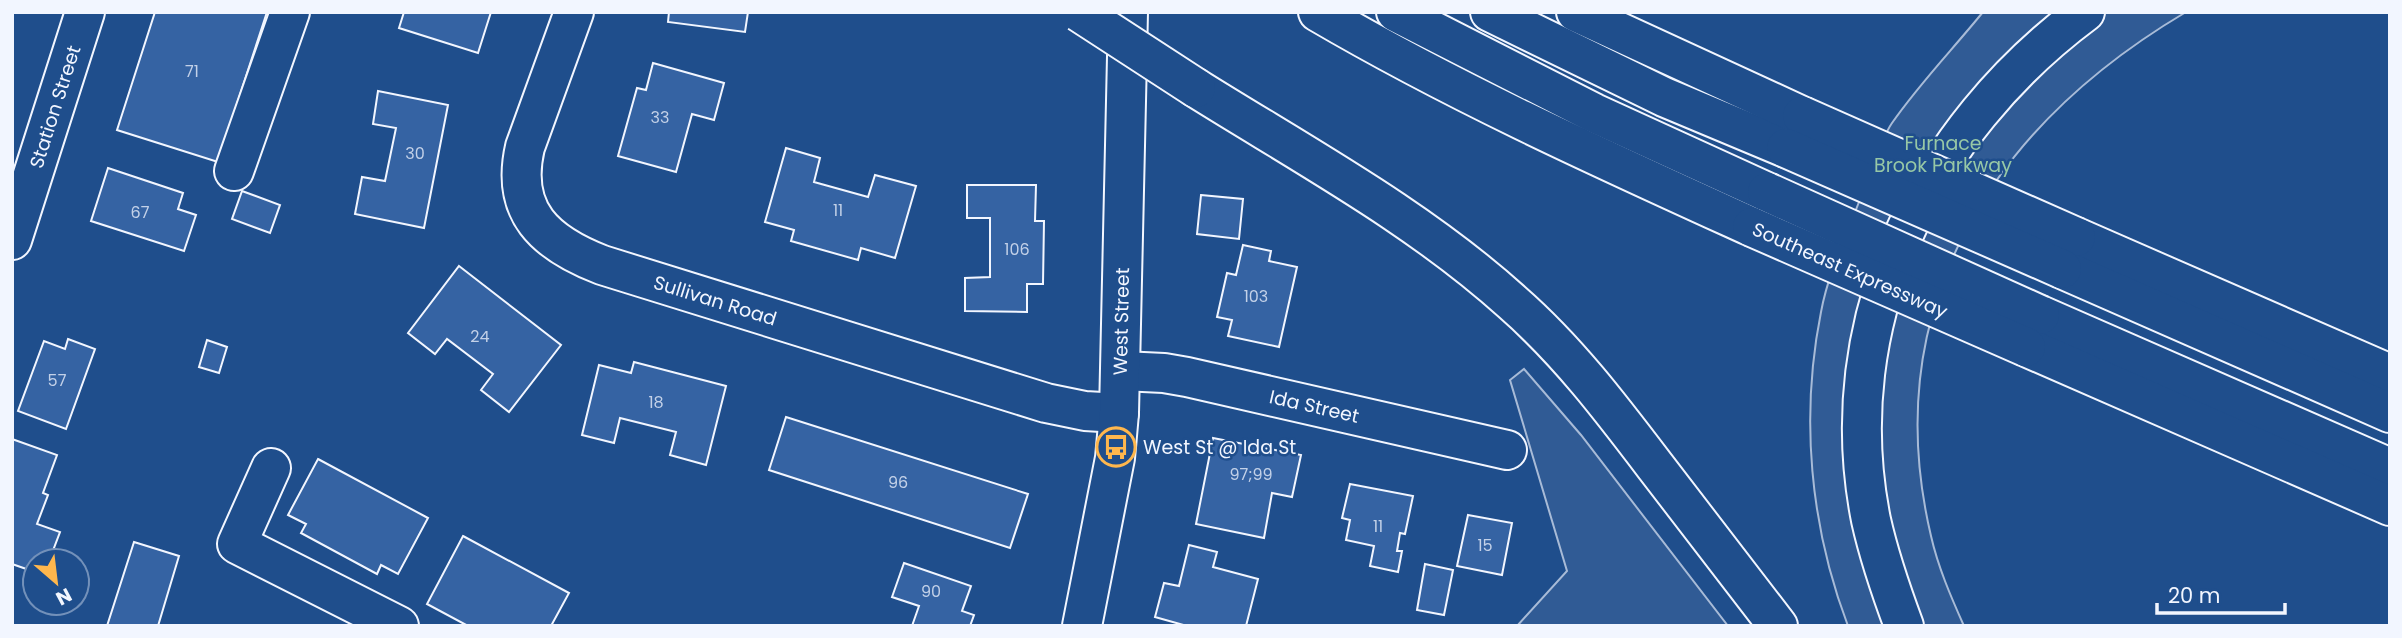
<svg xmlns="http://www.w3.org/2000/svg" width="2402" height="638" viewBox="0 0 2402 638" font-family="Poppins,sans-serif">
<style>
.green{fill:#305b95;stroke:#a8bbd7;stroke-width:2}
.building{fill:#3563a3;stroke:#f2f6ff;stroke-width:2}
.lines{fill:none;stroke-linecap:round;stroke-linejoin:round}
.minor-casing{stroke:#f2f6ff;stroke-width:42}
.major-casing{stroke:#f2f6ff;stroke-width:42}
.highway-casing{stroke:#f2f6ff;stroke-width:42}
.minor{stroke:#1f4e8c;stroke-width:38}
.major{stroke:#1f4e8c;stroke-width:38}
.highway{stroke:#1f4e8c;stroke-width:38}
.highway-bridge-casing{stroke:#f2f6ff;stroke-width:42;stroke-linecap:butt}
.highway-bridge{stroke:#1f4e8c;stroke-width:38}
.labels{text-anchor:middle;stroke-width:5;stroke-linejoin:round;paint-order:stroke}
.number-label{font-size:16px;fill:#c3d1e8}
.street-label{font-size:19px;fill:#f2f6ff;stroke:#1f4e8c}
.park-label{font-size:19px;fill:#97c8a6;stroke:#1f4e8c}
.poi-label{font-size:19px;fill:#f2f6ff;stroke:#1f4e8c;text-anchor:start}
</style>
<rect width="100%" height="100%" fill="#1f4e8c"/>
<!-- green -->
<g class="green">
<path d="M1983,12H2186C1992,127 1877,307 1931,536C1938,567 1951,597 1964,626H1848C1810,526 1800,417 1821,312C1828,274 1845,238 1859,202C1867,181 1880,140 1892,123C1919,84 1953,49 1983,12Z"/>
<path d="M1524,369L1581,435L1728,626H1517L1567,571L1510,380Z"/>
</g>
<!-- building -->
<g class="building">
<path d="M155,12H267L218,162L117,130Z"/>
<path d="M404,12H491L478,53L399,28Z"/>
<path d="M669,12H748L745,32L668,22Z"/>
<path d="M653,63L724,83L714,120L692,114L676,172L618,156L637,88L646,90Z"/>
<path d="M378,91L448,105L424,228L355,214L362,177L385,181L396,128L373,124Z"/>
<path d="M786,148L820,158L814,182L868,197L875,175L916,186L895,258L861,248L858,260L791,241L794,230L765,222Z"/>
<path d="M108,168L183,193L178,209L196,215L184,251L91,221Z"/>
<path d="M967,185H1036L1035,221H1044L1043,284H1027V312L965,311V278L990,277V218H967Z"/>
<path d="M242,191L280,205L270,233L232,219Z"/>
<path d="M1201,195L1243,199L1239,239L1197,234Z"/>
<path d="M1243,245L1271,251L1269,261L1297,267L1279,347L1228,336L1232,320L1217,317L1227,273L1236,275Z"/>
<path d="M459,266L561,345L509,412L481,390L493,374L447,339L435,354L408,333Z"/>
<path d="M68,339L95,349L66,429L18,411L44,341L65,349Z"/>
<path d="M207,340L227,347L219,373L199,367Z"/>
<path d="M634,362L726,386L706,465L670,455L676,432L620,418L614,443L582,435L599,365L631,373Z"/>
<path d="M786,417L1028,494L1010,548L769,470Z"/>
<path d="M1213,438L1301,455L1292,497L1272,493L1264,538L1196,524Z"/>
<path d="M12,439L57,455L43,493L48,495L37,524L60,532L49,561H35V572L12,564Z"/>
<path d="M318,459L428,518L398,574L381,565L377,574L301,533L306,524L288,515Z"/>
<path d="M1350,484L1413,496L1405,534L1400,533L1397,551H1402L1398,572L1370,566L1374,546L1346,540L1350,520L1342,518Z"/>
<path d="M1468,515L1512,523L1502,575L1457,566Z"/>
<path d="M463,536L569,593L551,626H468L427,604Z"/>
<path d="M134,542L179,556L158,626H107Z"/>
<path d="M1189,545L1217,552L1213,567L1258,579L1246,626H1187L1155,617L1164,583L1179,586Z"/>
<path d="M904,563L971,586L962,611L974,615L970,626H912L919,606L892,597Z"/>
<path d="M1425,564L1453,570L1444,615L1417,610Z"/>
</g>
<g class="lines">
<!-- minor casing -->
<g class="minor-casing">
<g id="minor">
<path id="s1" d="M574,12L525,147C510,212 545,243 602,265L1046,403L1085,411L1119,413"/>
<path d="M234,171L290,12"/>
<path id="s2" d="M12,240L85,12"/>
<path id="s3" d="M1122,371L1164,373L1187,377L1507,450"/>
<path d="M271,468L237,544L399,626"/>
<path id="s4" d="M1082,626L1115,458L1119,413L1128,12"/>
</g>
</g>
<!-- major casing -->
<g class="major-casing">
<path id="major" d="M1904,626C1891,591 1879,556 1871,520C1831,320 1926,130 2085,12"/>
</g>
<!-- highway casing -->
<g class="highway-casing">
<g id="highway">
<path d="M1318,12C1458,94 1605,160 1752,227"/>
<path d="M1396,12L1594,113L1767,192"/>
<path d="M1490,12L1664,97L1786,148"/>
<path d="M1576,12L1802,116"/>
<path d="M1196,88C1303,155 1418,217 1512,302C1567,350 1611,408 1655,466C1696,519 1737,572 1778,626"/>
<path d="M2076,237L2390,374"/>
<path d="M2062,269L2390,413"/>
<path d="M2040,315L2390,468"/>
<path d="M2026,347L2390,506"/>
</g>
</g>
<!-- minor -->
<use href="#minor" class="minor"/>
<!-- major -->
<use href="#major" class="major"/>
<!-- highway -->
<use href="#highway" class="highway"/>
<!-- highway-bridge casing -->
<g class="highway-bridge-casing">
<g id="highway-bridge">
<path d="M1079,12L1196,88"/>
<path d="M1802,116L2076,237"/>
<path d="M1786,148L2062,269"/>
<path d="M1767,192L2040,315"/>
<path id="s5" d="M1752,227L2026,347"/>
</g>
</g>
<!-- highway-bridge -->
<use href="#highway-bridge" class="highway-bridge"/>
</g>
<!-- icons -->
<defs>
<g id="bus-ring" transform="scale(2.0125)"><circle r="9.5" fill="#1f4e8c" stroke="#ffb74d" stroke-width="1.5"/><path d="M-5-6H5V4H4V6H2V4H-2V6H-4V4H-5ZM-3.5-4V0h7V-4ZM-3.5 1.2v1.5H-2V1.2ZM2 1.2v1.5H3.5V1.2Z" fill="#ffb74d"/></g>
</defs>
<g fill-rule="evenodd">
<use href="#bus-ring" x="1116" y="447"/>
</g>
<g class="labels">
<!-- number labels -->
<g class="number-label">
<text x="192" y="77">71</text>
<text x="660" y="123">33</text>
<text x="415" y="159">30</text>
<text x="838" y="216">11</text>
<text x="140" y="218">67</text>
<text x="1017" y="255">106</text>
<text x="1256" y="302">103</text>
<text x="480" y="342">24</text>
<text x="57" y="386">57</text>
<text x="656" y="408">18</text>
<text x="1251" y="480">97;99</text>
<text x="898" y="488">96</text>
<text x="1378" y="532">11</text>
<text x="1485" y="551">15</text>
<text x="931" y="597">90</text>
</g>
<!-- street labels -->
<g class="street-label">
<text dy="7" stroke="none"><textPath href="#s2" startOffset="140">Station Street</textPath></text>
<text dy="7" stroke="none"><textPath href="#s5" startOffset="107">Southeast Expressway</textPath></text>
<text dy="7" stroke="none"><textPath href="#s1" startOffset="420">Sullivan Road</textPath></text>
<text dy="7" stroke="none"><textPath href="#s4" startOffset="308">West Street</textPath></text>
<text dy="7" stroke="none"><textPath href="#s3" startOffset="196">Ida Street</textPath></text>
</g>
<!-- park labels -->
<g class="park-label">
<text x="1943" y="150">Furnace<tspan x="1943" dy="22">Brook Parkway</tspan></text>
</g>
<!-- poi labels -->
<g class="poi-label">
<text x="1143" y="454">West St @ Ida St</text>
</g>
</g>
<!-- border -->
<rect width="2402" height="638" fill="none" stroke="#f2f6ff" stroke-width="28"/>
<!-- north arrow -->
<g transform="translate(56 582) rotate(152)"><circle r="33" fill="#1f4e8c" stroke="#7391ba" stroke-width="2"/>
<path d="M0-5L12 26L0 18L-12 26Z" fill="#ffb74d"/>
<text y="-10" font-size="19" font-weight="bold" text-anchor="middle" fill="#f2f6ff">N</text>
</g>
<!-- scale -->
<path d="M2157 603v10h128v-10" fill="none" stroke="#f2f6ff" stroke-width="3.5"/>
<text x="2168" y="603" font-size="21" fill="#f2f6ff" stroke="#1f4e8c" stroke-width="5" paint-order="stroke">20 m</text>
</svg>
